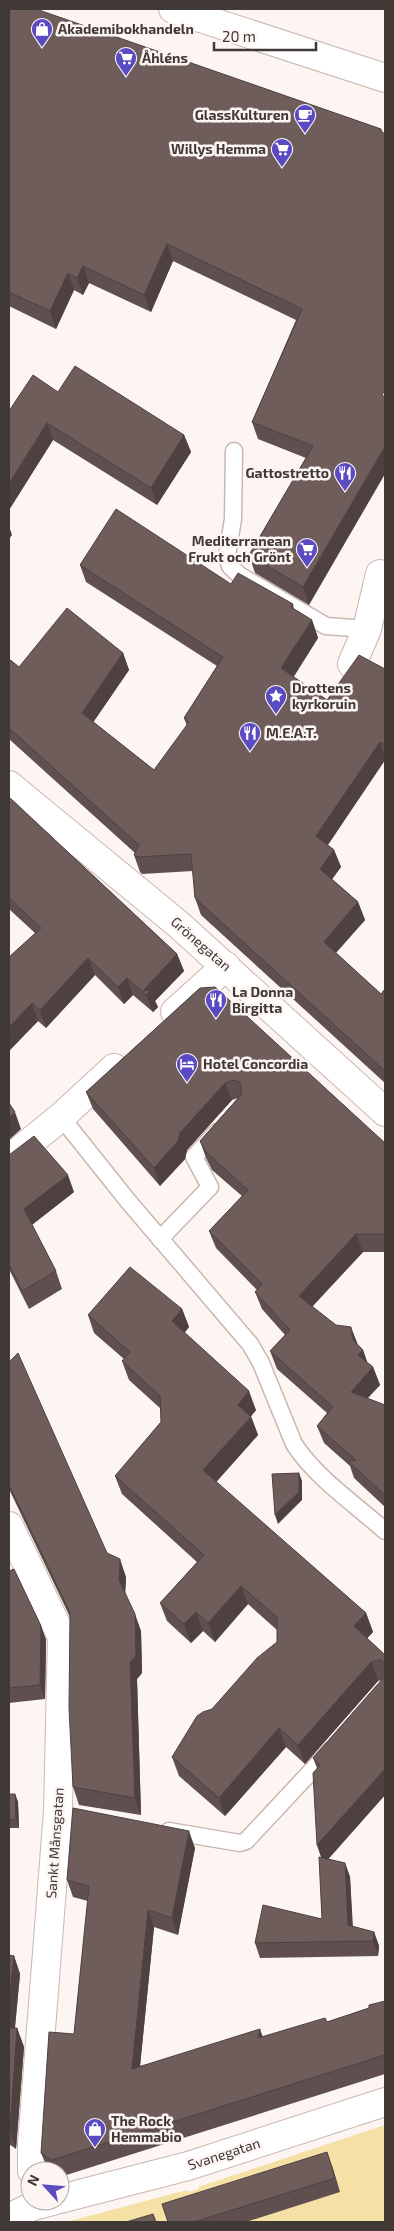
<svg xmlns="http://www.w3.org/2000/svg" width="394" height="2231" viewBox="0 0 394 2231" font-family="'Exo 2',sans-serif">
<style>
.green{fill:#f5e1a5}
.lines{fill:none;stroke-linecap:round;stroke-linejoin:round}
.service-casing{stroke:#c9b7b0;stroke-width:19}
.minor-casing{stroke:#c9b7b0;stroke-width:30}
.tertiary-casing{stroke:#c9b7b0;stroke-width:30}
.service{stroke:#fff;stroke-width:16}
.minor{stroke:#fff;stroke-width:28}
.tertiary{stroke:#fff;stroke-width:28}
.wall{fill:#5f504f}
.shaded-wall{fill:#4e4140}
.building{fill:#6f5d5c;stroke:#4e4140}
.labels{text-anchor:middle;stroke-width:5;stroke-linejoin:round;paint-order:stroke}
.poi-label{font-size:14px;font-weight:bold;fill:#403936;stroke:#fdf5f2;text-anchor:start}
.street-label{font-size:14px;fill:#403936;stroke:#fdf5f2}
</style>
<rect width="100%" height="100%" fill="#fdf5f2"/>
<!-- green -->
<path class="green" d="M385,2125V2222H66L187,2190L188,2192L199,2189L198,2187Z"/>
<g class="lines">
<!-- service casing -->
<g class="service-casing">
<g id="service">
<path d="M234,451L233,519L227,556L230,566L239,575L326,626L367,629"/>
<path d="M61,1117L128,1201L250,1344L261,1363L294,1444C316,1478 355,1504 385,1531"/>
<path d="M160,1239L210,1187L194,1157L217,1132"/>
<path d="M169,1831L240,1843L246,1841L331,1750"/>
</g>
</g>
<!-- minor casing -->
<g class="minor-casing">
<g id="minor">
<path d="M173,9L385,78"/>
<path d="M352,664L367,629L380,574"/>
<path d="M9,785L178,924L385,1112"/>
<path d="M175,1012L226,966"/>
<path d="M9,1159L61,1117L114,1068"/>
<path d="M9,1526L62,1637L58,1811L32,2145V2171"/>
</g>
</g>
<!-- tertiary casing -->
<g class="tertiary-casing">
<g id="tertiary">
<path d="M60,2199L188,2166L385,2102"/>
<path d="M9,2218L33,2206L53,2201"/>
</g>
</g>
<!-- service -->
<use href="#service" class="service"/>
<!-- minor -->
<use href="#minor" class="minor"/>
<!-- tertiary -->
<use href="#tertiary" class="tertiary"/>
</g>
<!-- wall -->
<g class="wall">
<path d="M9,9L381,129L382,132L309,605L255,573L249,555L306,458L258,439L252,422L296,320L173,261L151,312L89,283L83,295L74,290L56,329L9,306Z"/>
<path d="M58,392L184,435L191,452L157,505L53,440L9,510Z"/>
<path d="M80,565L231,584L293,604L294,609L312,620L318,638L293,677L327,700L385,669V760L328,845L334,850L341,867L332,879L358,902L365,920L336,953L381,994L385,989V1083L201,915L195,898L193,871L142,874L140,872L134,855L135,853L9,739V659L19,667L123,653L129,670L93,722L154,770L187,726L184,718L217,666L86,582Z"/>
<path d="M9,797L177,954L184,971L155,1001L158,1007L153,1012L133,995L124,1004L95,975L46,1028L38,1021L9,1051L35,933L9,909Z"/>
<path d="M200,988L385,1143V1252H363L312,1307L363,1350L367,1362L373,1367L380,1385L367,1398L385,1405V1507L354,1478L350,1466L324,1443L317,1426L327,1413L277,1369L270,1351L285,1335L262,1309L255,1292L257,1290L216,1248L209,1231L242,1196L212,1170L206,1158L200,1141L238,1098L232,1100L187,1150L185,1159L160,1186L93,1109L86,1092Z"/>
<path d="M9,1155L74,1192L32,1225L56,1271L62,1289L29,1309L9,1269Z"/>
<path d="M182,1309L189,1327L184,1333L256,1410L251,1416L258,1435L216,1482L366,1613L373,1632L367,1638L385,1655V1795L328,1859L345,1863L350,1877L353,1927L374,1932L379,1946L378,1956L260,1958L255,1943L322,1919L321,1857L317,1845V1768L313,1758L382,1680L378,1681L305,1764L286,1747L225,1816L179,1776L172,1757L212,1709L277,1642V1630L248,1604L215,1642L203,1631L191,1643L167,1621L160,1603L197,1562L122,1494L115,1476L161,1422V1409L129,1380L122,1361L124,1359L94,1333L88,1315Z"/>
<path d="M9,1362L107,1553L126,1577L125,1593L141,1631L142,1673L137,1679L141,1815L79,1805L73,1787L70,1617L9,1489Z"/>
<path d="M9,1571L41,1626L46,1640L45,1699L9,1703Z"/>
<path d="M9,1794H15L18,1802L19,1828H9Z"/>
<path d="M195,1848L178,1935L154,1927L140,2066L327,2022L369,2008L385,2001V2074L60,2177V2171H49L48,2170L41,2153L74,2034L88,1901L73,1897L67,1880Z"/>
<path d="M9,1955L14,1956L20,1974L15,2028H17L24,2047L16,2149L9,2144Z"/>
<path d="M332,2166L340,2192L246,2222H168Z"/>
</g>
<!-- shaded-wall -->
<g class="shaded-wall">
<path d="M167,244L173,261L151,312L144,295Z"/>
<path d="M83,266L89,283L83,295L77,278Z"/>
<path d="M68,273L74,290L56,329L50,311Z"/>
<path d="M47,423L53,440L9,510V483Z"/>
<path d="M184,435L191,452L157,505L151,488Z"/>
<path d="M385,446V474L309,605L303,587Z"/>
<path d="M9,526L12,535L9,539Z"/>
<path d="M312,620L318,638L288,686L281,668Z"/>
<path d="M123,653L129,670L88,730L82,713Z"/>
<path d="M380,742L385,758V760L322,853L316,836Z"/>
<path d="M334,850L341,867L327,886L320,869Z"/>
<path d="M358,902L365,920L330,959L324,942Z"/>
<path d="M177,954L184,971L155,1001L158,1007L153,1012L146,995L143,991Z"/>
<path d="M88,958L95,975L46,1028L40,1010Z"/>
<path d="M127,978L133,995L124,1004L118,987Z"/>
<path d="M32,1003L38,1021L9,1051V1027Z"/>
<path d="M225,1083L232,1100L187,1150L185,1159L160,1186L154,1168L180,1133Z"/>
<path d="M15,1112L21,1129L9,1140V1117Z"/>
<path d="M68,1175L74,1192L30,1226L24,1209Z"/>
<path d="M356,1234L363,1252L305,1314L299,1296Z"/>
<path d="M182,1309L189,1327L179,1340L172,1321Z"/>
<path d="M351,1327L358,1345L363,1350L369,1367L359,1356L353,1340Z"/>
<path d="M373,1367L380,1385L357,1410L351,1392Z"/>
<path d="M249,1391L256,1410L249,1419L251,1417L258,1435L210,1489L203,1470L238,1405Z"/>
<path d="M299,1473L302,1481V1500L278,1524L275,1515Z"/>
<path d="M120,1559L126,1577L125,1597L119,1580Z"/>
<path d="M241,1586L248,1604L215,1642L208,1623Z"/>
<path d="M196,1612L203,1631L191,1643L184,1624Z"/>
<path d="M366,1613L373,1632L361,1645L354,1626Z"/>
<path d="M135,1614L141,1631L142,1673L137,1679L141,1815L135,1798L130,1662Z"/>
<path d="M41,1626L46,1640L45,1699L40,1685Z"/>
<path d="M371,1662L378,1681L305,1764L298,1745Z"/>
<path d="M279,1728L286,1747L225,1816L219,1798Z"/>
<path d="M385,1769V1795L324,1864L317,1845Z"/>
<path d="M15,1794L18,1802L19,1828L16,1819Z"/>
<path d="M189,1831L195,1848L178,1935L172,1918Z"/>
<path d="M345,1863L350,1877L353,1940L348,1925Z"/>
<path d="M148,1910L154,1927L138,2086L132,2069Z"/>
<path d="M374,1932L379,1946L378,1956L373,1941Z"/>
<path d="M14,1956L20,1974L13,2046L9,2035V2002Z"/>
<path d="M17,2028L24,2047L16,2149L10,2130Z"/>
<path d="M260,2029L266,2046L258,2038Z"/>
<path d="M327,2152L332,2166L340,2192L335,2178Z"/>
</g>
<!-- building -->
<g class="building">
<path d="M9,9H36L381,129V131L385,134V390L382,395L385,397V446L303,587L249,555L313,446L252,422L302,309L167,244L144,295L83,266L77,278L68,273L50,311L9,292Z"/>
<path d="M75,366L184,435L151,488L47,423L9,483V411L33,375L58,392Z"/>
<path d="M116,509L231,584L238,573L293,604L291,607L312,620L281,668L327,700L359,655L385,669V745L380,742L316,836L334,850L320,869L358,902L324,942L381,994L385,989V1071L195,898L191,854L136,857L134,855L139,845L9,728V659L19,667L67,608L123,653L82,713L154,770L189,722L184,718L223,657L80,565Z"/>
<path d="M9,797L177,954L143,991L151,990L146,995L127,978L118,987L88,958L40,1010L32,1003L9,1027V957L41,928L9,898Z"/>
<path d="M215,987L385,1143V1234H356L299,1296L336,1325L351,1327L353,1340L363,1350L358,1355L373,1367L351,1392L385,1405V1495L348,1461L356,1460L317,1426L333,1407L270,1351L290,1330L255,1292L262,1284L209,1231L248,1190L206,1152L200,1141L240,1096L242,1091L240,1082L234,1080L225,1083L180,1133L178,1141L154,1168L86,1092L200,988Z"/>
<path d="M9,1103L15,1112L9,1117Z"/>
<path d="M34,1136L68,1175L24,1209L56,1271L22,1291L9,1264V1155Z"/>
<path d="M130,1267L182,1309L172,1321L249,1391L238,1405L251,1417L203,1470L366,1613L354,1626L385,1655V1664L381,1660L371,1662L298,1745L279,1728L219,1798L172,1757L197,1716L203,1712L212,1709L257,1658L277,1642V1617L241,1586L208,1623L196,1612L184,1624L160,1603L204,1555L115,1476L161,1422L160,1396L122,1361L130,1352L88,1315Z"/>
<path d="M18,1353L107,1553L120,1559L119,1580L135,1614L136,1656L130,1662L135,1798L73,1787L69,1708L70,1613L9,1485V1362Z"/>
<path d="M299,1473V1492L275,1515L272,1474Z"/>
<path d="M14,1569L41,1626L40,1685L9,1688V1571Z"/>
<path d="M385,1676V1769L317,1845L313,1773L320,1765L313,1758Z"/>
<path d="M9,1794H15L16,1819L9,1820Z"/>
<path d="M73,1808L189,1831L172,1918L148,1910L132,2069L260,2029L258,2038L325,2018L327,2022L369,2008V2005L385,2001V2055L52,2160L41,2153L49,2032L74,2034L89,1886L67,1880Z"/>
<path d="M319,1857L345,1863L348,1925L374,1932L373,1941L255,1943L263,1905L322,1919Z"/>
<path d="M9,1955L14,1956L9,2002Z"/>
<path d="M9,2028H17L10,2130H9Z"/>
<path d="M327,2152L335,2178L194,2222H168L162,2204Z"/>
<path d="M153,2214L156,2222H126Z"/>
</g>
<!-- icons -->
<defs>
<g id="shop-pin" transform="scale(1.125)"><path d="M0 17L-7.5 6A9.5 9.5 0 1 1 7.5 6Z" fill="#5b4bc3" stroke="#fdf5f2"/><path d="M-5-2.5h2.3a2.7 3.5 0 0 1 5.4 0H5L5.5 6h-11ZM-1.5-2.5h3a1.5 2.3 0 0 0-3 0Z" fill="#fff"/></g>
<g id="supermarket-pin" transform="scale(1.125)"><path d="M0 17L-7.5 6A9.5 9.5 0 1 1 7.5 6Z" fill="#5b4bc3" stroke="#fdf5f2"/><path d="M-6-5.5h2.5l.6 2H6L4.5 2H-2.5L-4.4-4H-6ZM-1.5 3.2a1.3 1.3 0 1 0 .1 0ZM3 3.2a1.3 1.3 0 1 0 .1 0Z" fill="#fff"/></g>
<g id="cafe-pin" transform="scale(1.125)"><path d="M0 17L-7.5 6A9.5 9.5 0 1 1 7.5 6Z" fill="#5b4bc3" stroke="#fdf5f2"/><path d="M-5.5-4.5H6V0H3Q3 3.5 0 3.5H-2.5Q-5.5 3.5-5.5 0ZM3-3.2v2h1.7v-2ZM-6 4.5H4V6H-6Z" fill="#fff"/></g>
<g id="restaurant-pin" transform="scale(1.125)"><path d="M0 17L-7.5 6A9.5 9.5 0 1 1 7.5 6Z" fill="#5b4bc3" stroke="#fdf5f2"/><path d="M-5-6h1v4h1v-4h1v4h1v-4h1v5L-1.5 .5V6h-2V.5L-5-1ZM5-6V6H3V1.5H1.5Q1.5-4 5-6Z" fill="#fff"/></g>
<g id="sight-pin" transform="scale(1.125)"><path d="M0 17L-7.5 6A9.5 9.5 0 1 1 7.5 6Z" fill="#5b4bc3" stroke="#fdf5f2"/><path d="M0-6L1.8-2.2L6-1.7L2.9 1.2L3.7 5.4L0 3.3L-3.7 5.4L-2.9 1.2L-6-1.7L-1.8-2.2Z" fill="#fff"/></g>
<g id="hotel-pin" transform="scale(1.125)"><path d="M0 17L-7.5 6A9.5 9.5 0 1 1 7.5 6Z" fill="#5b4bc3" stroke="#fdf5f2"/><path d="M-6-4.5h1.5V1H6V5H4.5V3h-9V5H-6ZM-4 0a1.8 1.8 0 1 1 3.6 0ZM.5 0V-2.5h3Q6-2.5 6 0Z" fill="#fff"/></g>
</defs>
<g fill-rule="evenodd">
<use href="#shop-pin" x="42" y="29"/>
<use href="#supermarket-pin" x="126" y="58"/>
<use href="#cafe-pin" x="305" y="115"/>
<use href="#supermarket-pin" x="282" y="149"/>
<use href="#restaurant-pin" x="345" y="473"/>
<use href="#supermarket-pin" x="307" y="549"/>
<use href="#sight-pin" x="276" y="696"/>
<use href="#restaurant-pin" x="250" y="733"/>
<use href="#restaurant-pin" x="216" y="1000"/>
<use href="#hotel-pin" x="187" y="1064"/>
<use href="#shop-pin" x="95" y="2129"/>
</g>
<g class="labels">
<!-- poi labels -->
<g class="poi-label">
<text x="58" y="34">Akademibokhandeln</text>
<text x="142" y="63">Åhléns</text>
<text x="289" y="120" text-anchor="end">GlassKulturen</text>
<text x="266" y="154" text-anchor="end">Willys Hemma</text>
<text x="329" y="478" text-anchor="end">Gattostretto</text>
<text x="291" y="546" text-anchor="end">Mediterranean<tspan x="291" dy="16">Frukt och Grönt</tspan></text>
<text x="292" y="693">Drottens<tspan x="292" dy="16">kyrkoruin</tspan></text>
<text x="266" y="738">M.E.A.T.</text>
<text x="232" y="997">La Donna<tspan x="232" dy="16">Birgitta</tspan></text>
<text x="203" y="1069">Hotel Concordia</text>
<text x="111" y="2126">The Rock<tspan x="111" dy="16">Hemmabio</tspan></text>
</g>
<!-- street labels -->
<g class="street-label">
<text transform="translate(201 944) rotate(41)" y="5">Grönegatan</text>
<text transform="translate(55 1843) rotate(-86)" y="5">Sankt Månsgatan</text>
<text transform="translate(224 2154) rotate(-18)" y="5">Svanegatan</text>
</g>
</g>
<!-- border -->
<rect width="394" height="2231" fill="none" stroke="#403936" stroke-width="20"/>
<!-- north arrow -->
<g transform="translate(45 2186) rotate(296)"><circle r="24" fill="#fdf5f2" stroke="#b1aaa7"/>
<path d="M0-4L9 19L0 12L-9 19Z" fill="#5b4bc3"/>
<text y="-8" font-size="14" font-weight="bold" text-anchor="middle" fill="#403936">N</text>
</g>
<!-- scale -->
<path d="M214 42v8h102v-8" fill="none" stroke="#403936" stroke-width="2.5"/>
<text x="222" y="42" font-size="15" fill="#403936" stroke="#fdf5f2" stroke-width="4" paint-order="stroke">20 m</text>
</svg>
